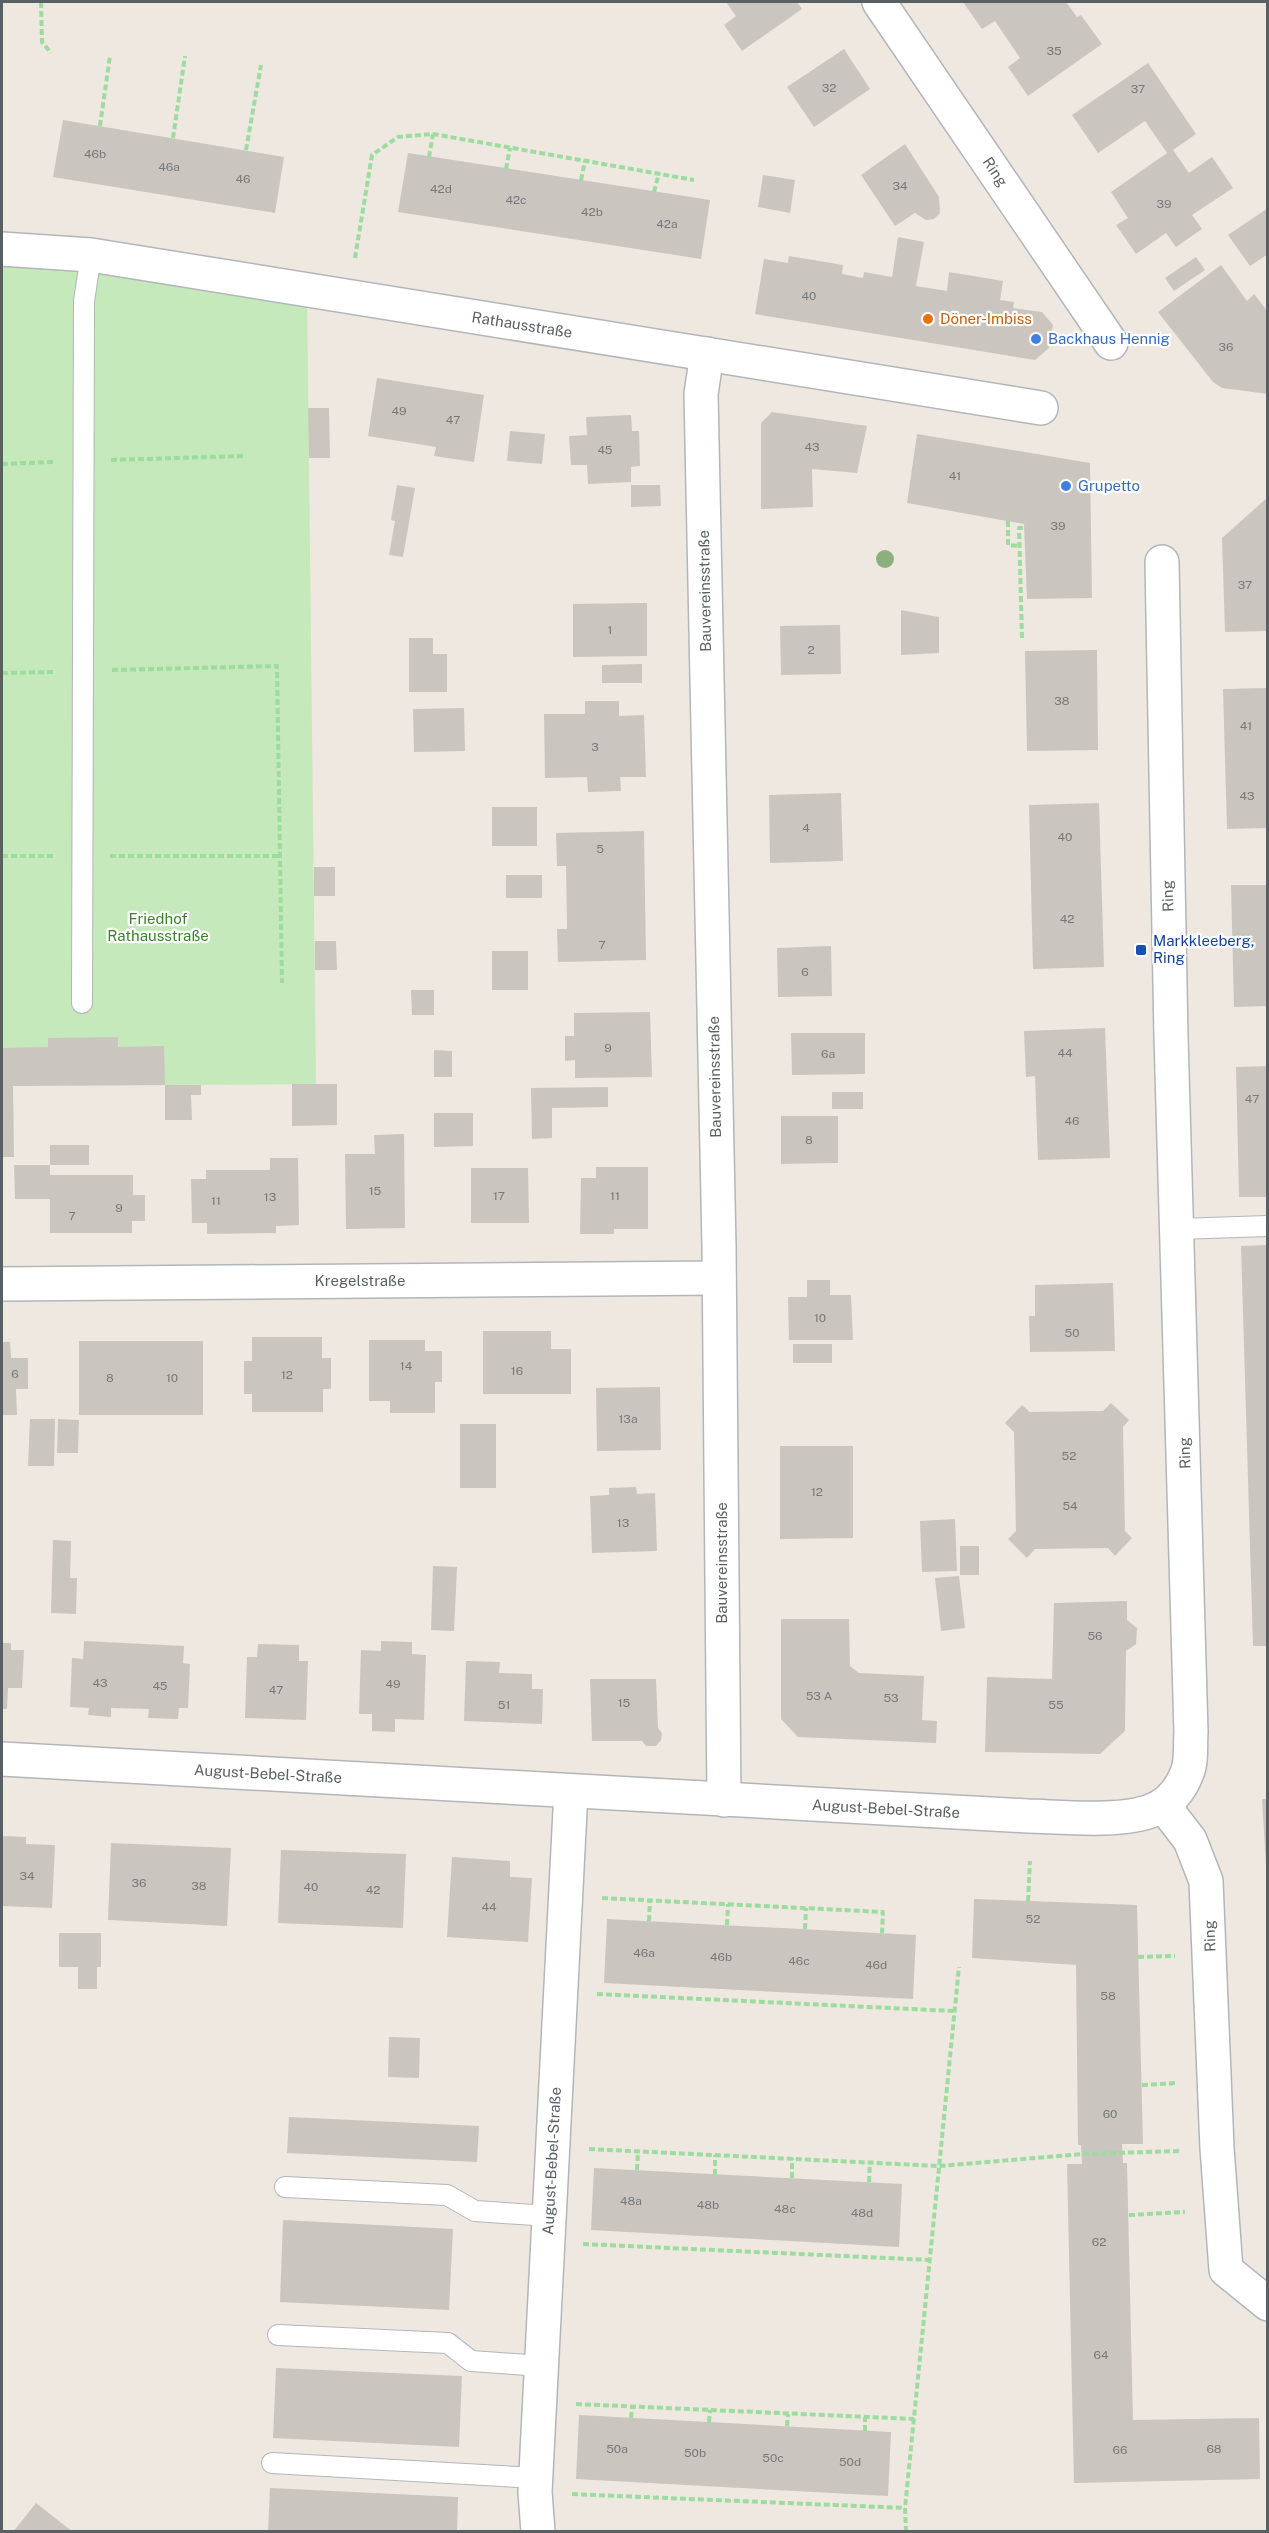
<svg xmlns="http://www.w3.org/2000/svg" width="1269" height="2533" viewBox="0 0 1269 2533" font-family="'Public Sans',sans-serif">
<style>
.green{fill:#c5e9ba}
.building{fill:#cbc5c0}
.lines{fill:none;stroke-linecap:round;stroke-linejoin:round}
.service-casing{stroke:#b2b6ba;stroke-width:22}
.minor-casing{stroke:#b2b6ba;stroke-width:36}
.tertiary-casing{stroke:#b2b6ba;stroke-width:36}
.path{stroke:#9cdc9e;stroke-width:4;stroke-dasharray:6 3;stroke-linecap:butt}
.service{stroke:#fff;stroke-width:20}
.minor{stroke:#fff;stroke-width:33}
.tertiary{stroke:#fff;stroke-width:33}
.tree{fill:#8cb07d}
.food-dot{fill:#e8710a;stroke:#fff;stroke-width:2}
.shop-dot{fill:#3f7fe0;stroke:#fff;stroke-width:2}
.transit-dot{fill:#1a4fb4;stroke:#fff;stroke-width:2}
.labels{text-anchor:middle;stroke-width:4.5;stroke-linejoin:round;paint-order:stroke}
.number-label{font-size:12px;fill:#76797a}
.street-label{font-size:15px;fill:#596063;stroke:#fff}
.food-label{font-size:15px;fill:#c56008;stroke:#fff;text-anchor:start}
.shop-label{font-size:15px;fill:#366cbe;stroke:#fff;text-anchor:start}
.park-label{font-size:15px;fill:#3b822b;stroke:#fff}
.transit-label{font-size:15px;fill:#164399;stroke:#fff;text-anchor:start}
</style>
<rect width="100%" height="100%" fill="#eee8e1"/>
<!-- green -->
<path class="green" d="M2,249L307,290L316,1084L2,1086Z"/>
<!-- building -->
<g class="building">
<path d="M726,2H797L802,9L742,51L724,25L736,16Z"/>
<path d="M963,2H1066L1077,17L1081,15L1102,44L1028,96L1008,67L1020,58L995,21L982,29Z"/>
<path d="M844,49L870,89L814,127L787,87Z"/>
<path d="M1148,63L1196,134L1173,150L1189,173L1212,157L1233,188L1192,215L1202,229L1176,247L1166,233L1136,254L1116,225L1128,218L1111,192L1167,153L1145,121L1098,153L1072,115Z"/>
<path d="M63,120L284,157L275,213L53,177Z"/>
<path d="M905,144L939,197L940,213L934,219L926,220L915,213L895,226L861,175Z"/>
<path d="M408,153L710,200L701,259L398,212Z"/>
<path d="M763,175L795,180L790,213L758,207Z"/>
<path d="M1268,208V254L1250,266L1228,235Z"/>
<path d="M898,237L924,242L916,286L947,291L949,272L1003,281L1000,300L1014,302L1013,308L1042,312L1053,325L1049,348L1035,360L755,314L764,259L788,263L789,256L843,265L842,274L863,278L864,272L892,277Z"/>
<path d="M1196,257L1205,270L1174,291L1165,278Z"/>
<path d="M1221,265L1247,301L1254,294L1268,312V394L1222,388L1213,382L1158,312Z"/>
<path d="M377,378L484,395L474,462L434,456L436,447L368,436Z"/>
<path d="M308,408H329L330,458H309Z"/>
<path d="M772,412L867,426L857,473L812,469L813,507L761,509V423Z"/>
<path d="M631,415L632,431H639L640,466L631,467V482L588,484L587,465H571L569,436L587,435L586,417Z"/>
<path d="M510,431L545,434L542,464L507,461Z"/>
<path d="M917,434L1090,463L1092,598L1027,599L1024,524L907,503Z"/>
<path d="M397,485L415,488L403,557L389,555L395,521L391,520Z"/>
<path d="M631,485H660L661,506L631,507Z"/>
<path d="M1268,497V631L1225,632L1222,538Z"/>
<path d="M647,603V656L573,657V604Z"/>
<path d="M901,610L939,617V653L901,655Z"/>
<path d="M840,625L841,674L781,675L780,626Z"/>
<path d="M409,638H433V654H447V692H409Z"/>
<path d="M1097,650L1098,750L1027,751L1025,651Z"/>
<path d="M642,664V683H602V665Z"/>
<path d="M1268,688V828L1227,829L1223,689Z"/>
<path d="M585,701H619V716L644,715L646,777H620L621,791L588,792L587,777L545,778L544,714H585Z"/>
<path d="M464,708L465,751L414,752L413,709Z"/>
<path d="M841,793L843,861L770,863L769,795Z"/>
<path d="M1099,803L1104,967L1033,969L1029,805Z"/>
<rect x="492" y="807" width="45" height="39"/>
<path d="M644,831L646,960L558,962L557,929H567L566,866H557L556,833Z"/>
<rect x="314" y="867" width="21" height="29"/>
<rect x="506" y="875" width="36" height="23"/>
<path d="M1231,885H1268V1006L1234,1007Z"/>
<path d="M315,941H336L337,970H315Z"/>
<path d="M831,946L832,996L778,997L777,948Z"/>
<rect x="492" y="951" width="36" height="39"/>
<path d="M411,990H434V1015H412Z"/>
<path d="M650,1012L652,1077L575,1078V1060L565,1061V1036H574V1013Z"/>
<path d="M1105,1028L1110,1158L1038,1160L1035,1076L1026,1077L1024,1031Z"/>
<path d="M791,1033H865V1074L792,1075Z"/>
<path d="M118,1037V1047L164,1046L165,1085L13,1086L14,1157H2L3,1048L48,1047V1038Z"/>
<path d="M434,1050L452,1051V1077H434Z"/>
<path d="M1268,1066V1197H1239L1236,1067Z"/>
<path d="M292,1084H337V1125L292,1126Z"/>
<path d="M165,1085H201V1095H191L192,1120H165Z"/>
<path d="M608,1087V1107L552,1108V1138L532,1139L531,1088Z"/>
<rect x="832" y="1092" width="31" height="17"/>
<path d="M434,1113H473V1146L434,1147Z"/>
<path d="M781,1116H838V1163L781,1164Z"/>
<path d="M404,1134L405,1228L346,1229L345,1154H375L374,1135Z"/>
<path d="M50,1145H89V1165H50V1175H133V1195H145V1221H132V1233H50V1199H15L14,1165H50Z"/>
<path d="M270,1158H298L299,1225L276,1226V1233L207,1234V1223H192L191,1179H206V1170H270Z"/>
<path d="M596,1167H648V1229H614V1234H580L581,1178H596Z"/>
<path d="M471,1168H528L529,1223H471Z"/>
<path d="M1268,1245V1646H1253L1241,1246Z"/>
<path d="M807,1280H830V1295H851L853,1340H789L788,1297H807Z"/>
<path d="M1113,1283L1115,1351L1030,1352L1029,1316H1035V1285Z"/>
<path d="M483,1331H551V1349H571V1394H483Z"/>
<path d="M252,1337H322V1358H331V1389H323V1412H252V1394H244V1361H252Z"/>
<path d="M369,1340H425V1351H442V1382H435V1413H390V1401H369Z"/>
<rect x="79" y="1341" width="124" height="74"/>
<path d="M2,1342H10L11,1358H28V1389H16L17,1415H2Z"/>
<rect x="793" y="1344" width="39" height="19"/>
<path d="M660,1387L661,1450L597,1451L596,1388Z"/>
<path d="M1111,1403L1129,1420L1123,1427L1125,1531L1132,1538L1115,1556L1108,1548L1035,1549L1027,1558L1008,1539L1016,1531L1014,1432L1005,1423L1022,1405L1030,1412L1103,1411Z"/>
<path d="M30,1419H55L54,1466H28Z"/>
<path d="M58,1419L79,1420L78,1453H57Z"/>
<rect x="460" y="1424" width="36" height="64"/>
<path d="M780,1446H853V1538L780,1539Z"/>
<path d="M636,1487L637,1494L655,1493L657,1551L592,1553L590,1496L609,1495V1488Z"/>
<path d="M955,1519L957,1571L922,1572L920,1521Z"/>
<path d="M53,1540L71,1541L70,1578H77L76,1614L51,1613Z"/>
<rect x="960" y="1546" width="19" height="29"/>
<path d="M433,1566L457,1567L454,1631L431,1630Z"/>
<path d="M959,1576L965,1628L941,1631L935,1578Z"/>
<path d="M1127,1601V1620L1137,1628L1136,1644L1126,1651L1125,1731L1100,1754L985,1752L987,1677L1052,1679L1054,1603Z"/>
<path d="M781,1619H849L850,1666L859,1673L924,1676L922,1720L937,1721L936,1743L798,1737L781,1719Z"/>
<path d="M84,1641L184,1646L183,1663L190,1664L188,1708H179L178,1719L148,1718L149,1709L111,1708V1717L88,1715L89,1708L70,1707L72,1658L83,1659Z"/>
<path d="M381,1641L412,1642V1654L426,1655L424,1720L395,1719V1732L372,1731V1714H359L361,1650L381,1651Z"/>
<path d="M2,1643H11V1650H24L22,1688H8L7,1709H2Z"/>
<path d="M258,1644L299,1645V1661H308L306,1720L245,1718L247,1657H257Z"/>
<path d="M466,1661L500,1662L499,1673L532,1674V1689H543L542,1724L464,1721Z"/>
<path d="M590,1679H656L658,1728L662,1733L661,1740L656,1746H646L642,1741H592Z"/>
<path d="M1262,1799H1268V1866H1266Z"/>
<path d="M2,1836L26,1837V1844L55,1845L52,1908L2,1906Z"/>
<path d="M111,1843L231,1848L227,1926L108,1920Z"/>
<path d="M281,1850L406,1854L403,1928L278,1923Z"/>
<path d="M452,1857L510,1861V1877L532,1878L528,1942L447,1937Z"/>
<path d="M974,1899L1137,1905L1143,2144H1122L1123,2163H1127L1133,2420L1259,2418L1260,2479L1074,2483L1067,2164H1082L1081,2145H1078L1076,1965L972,1958Z"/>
<path d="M607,1919L916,1935L913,1999L604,1983Z"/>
<path d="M59,1933H101V1967H97V1989H78V1967H59Z"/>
<path d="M389,2037L420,2038L419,2078L388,2077Z"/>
<path d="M289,2117L479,2126L477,2162L287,2153Z"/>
<path d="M594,2168L902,2184L899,2247L591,2230Z"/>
<path d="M283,2220L453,2229L449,2310L280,2302Z"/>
<path d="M276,2368L462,2376L459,2447L273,2438Z"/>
<path d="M579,2415L891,2432L888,2496L576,2479Z"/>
<path d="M270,2488L458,2497L457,2532H268Z"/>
<path d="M36,2503L73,2532H13Z"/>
</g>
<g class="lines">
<!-- service casing -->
<g class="service-casing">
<g id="service">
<path d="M82,1003L84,301L91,255"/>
<path d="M1178,1229L1268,1226"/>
<path d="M285,2187L447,2195L475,2211L549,2216"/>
<path d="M278,2335L448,2343L471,2361L542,2366"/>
<path d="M272,2463L536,2478"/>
</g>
</g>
<!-- minor casing -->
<g class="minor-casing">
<g id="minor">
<path d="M879,2L1111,343"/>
<path d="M707,354L701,394L719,1246L724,1800"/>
<path d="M2,1284L719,1278"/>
<path d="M1163,1805L1190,1840L1206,1881L1217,2148L1226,2270L1268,2304"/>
<path d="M538,2532L535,2492L571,1791"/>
</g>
</g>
<!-- tertiary casing -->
<g class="tertiary-casing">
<g id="tertiary">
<path d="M2,249L91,255L1041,408"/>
<path d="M2,1759L1028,1816C1063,1817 1122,1823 1153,1810C1169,1804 1181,1789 1187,1773C1192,1761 1190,1745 1191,1732L1171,1037L1162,562"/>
</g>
</g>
<!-- path -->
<g class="path">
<path d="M41,2L42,42L51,53"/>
<path d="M100,126L110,56"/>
<path d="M173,138L185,56"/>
<path d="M246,150L261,65"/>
<path d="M429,157L433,134"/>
<path d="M506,169L510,148"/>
<path d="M581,180L585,161"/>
<path d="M654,192L659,173"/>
<path d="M355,258L372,155L398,137L433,134L694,180"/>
<path d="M111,460L243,456"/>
<path d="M2,464L53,462"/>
<path d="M1008,521V545L1019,546"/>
<path d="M1022,638L1019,528H1024"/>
<path d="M112,670L277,666L282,983"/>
<path d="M2,673L53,672"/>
<path d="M2,856H55"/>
<path d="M110,856H281"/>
<path d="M602,1898L883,1912L882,1933"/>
<path d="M1028,1901L1030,1861"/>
<path d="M649,1921L650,1900"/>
<path d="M727,1925L728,1904"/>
<path d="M805,1929L806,1908"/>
<path d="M1138,1957L1175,1956"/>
<path d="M597,1994L953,2011"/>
<path d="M1142,2085L1177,2083"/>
<path d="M589,2149L939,2166L1082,2154L1180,2151"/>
<path d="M637,2170L638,2151"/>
<path d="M715,2175V2155"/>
<path d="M792,2178V2158"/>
<path d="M869,2182L870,2162"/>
<path d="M1129,2215L1185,2212"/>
<path d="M583,2244L930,2260"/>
<path d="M576,2404L914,2419"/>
<path d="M631,2418L632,2407"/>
<path d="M709,2422L710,2410"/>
<path d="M787,2426L788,2414"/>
<path d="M865,2431V2417"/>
<path d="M572,2494L905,2508"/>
<path d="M906,2532L905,2508L959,1967"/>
</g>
<!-- service -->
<use href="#service" class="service"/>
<!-- minor -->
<use href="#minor" class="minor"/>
<!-- tertiary -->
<use href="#tertiary" class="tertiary"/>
</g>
<!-- trees -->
<circle class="tree" cx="885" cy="559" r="9"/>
<!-- markers -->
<circle class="food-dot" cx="928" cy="319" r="6"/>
<g class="shop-dot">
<circle cx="1036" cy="339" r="6"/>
<circle cx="1066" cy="486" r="6"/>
</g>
<rect class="transit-dot" x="1135" y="944" width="12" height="12" rx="3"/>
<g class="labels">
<!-- number labels -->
<g class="number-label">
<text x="1054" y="55">35</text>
<text x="829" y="92">32</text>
<text x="1138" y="93">37</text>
<text x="95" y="158">46b</text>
<text x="169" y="171">46a</text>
<text x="243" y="183">46</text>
<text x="900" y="190">34</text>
<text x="441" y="193">42d</text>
<text x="516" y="204">42c</text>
<text x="1164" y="208">39</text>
<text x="592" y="216">42b</text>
<text x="667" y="228">42a</text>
<text x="809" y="300">40</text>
<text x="1226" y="351">36</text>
<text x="399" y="415">49</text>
<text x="453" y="424">47</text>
<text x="812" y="451">43</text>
<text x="605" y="454">45</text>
<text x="955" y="480">41</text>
<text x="1058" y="530">39</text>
<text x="1245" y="589">37</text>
<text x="610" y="634">1</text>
<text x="811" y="654">2</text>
<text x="1062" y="705">38</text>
<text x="1246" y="730">41</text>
<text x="595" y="751">3</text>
<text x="1247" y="800">43</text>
<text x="806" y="832">4</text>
<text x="1065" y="841">40</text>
<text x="600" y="853">5</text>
<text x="1067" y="923">42</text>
<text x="602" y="949">7</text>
<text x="805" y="976">6</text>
<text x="608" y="1052">9</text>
<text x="1065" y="1057">44</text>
<text x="828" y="1058">6a</text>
<text x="1252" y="1103">47</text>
<text x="1072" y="1125">46</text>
<text x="809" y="1144">8</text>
<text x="375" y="1195">15</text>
<text x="499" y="1200">17</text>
<text x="615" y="1200">11</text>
<text x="270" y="1201">13</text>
<text x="216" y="1205">11</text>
<text x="119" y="1212">9</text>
<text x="72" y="1220">7</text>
<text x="820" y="1322">10</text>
<text x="1072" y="1337">50</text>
<text x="406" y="1370">14</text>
<text x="517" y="1375">16</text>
<text x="15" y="1378">6</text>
<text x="287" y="1379">12</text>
<text x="110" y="1382">8</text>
<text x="172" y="1382">10</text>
<text x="628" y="1423">13a</text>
<text x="1069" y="1460">52</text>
<text x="817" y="1496">12</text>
<text x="1070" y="1510">54</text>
<text x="623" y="1527">13</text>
<text x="1095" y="1640">56</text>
<text x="100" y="1687">43</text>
<text x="393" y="1688">49</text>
<text x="160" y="1690">45</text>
<text x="276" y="1694">47</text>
<text x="819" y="1700">53 A</text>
<text x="891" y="1702">53</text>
<text x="624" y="1707">15</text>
<text x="504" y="1709">51</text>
<text x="1056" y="1709">55</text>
<text x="27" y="1880">34</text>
<text x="139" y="1887">36</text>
<text x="199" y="1890">38</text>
<text x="311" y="1891">40</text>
<text x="373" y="1894">42</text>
<text x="489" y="1911">44</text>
<text x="1033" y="1923">52</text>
<text x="644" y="1957">46a</text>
<text x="721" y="1961">46b</text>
<text x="799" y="1965">46c</text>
<text x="876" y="1969">46d</text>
<text x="1108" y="2000">58</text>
<text x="1110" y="2118">60</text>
<text x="631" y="2205">48a</text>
<text x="708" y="2209">48b</text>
<text x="785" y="2213">48c</text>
<text x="862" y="2217">48d</text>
<text x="1099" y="2246">62</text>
<text x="1101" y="2359">64</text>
<text x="617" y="2453">50a</text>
<text x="1214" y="2453">68</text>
<text x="1120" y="2454">66</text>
<text x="695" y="2457">50b</text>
<text x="773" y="2462">50c</text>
<text x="850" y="2466">50d</text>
</g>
<!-- street labels -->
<g class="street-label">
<text transform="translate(995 172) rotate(56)" y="5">Ring</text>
<text transform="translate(522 325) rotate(9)" y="5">Rathausstraße</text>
<text transform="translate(705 591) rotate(-91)" y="5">Bauvereinsstraße</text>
<text transform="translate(1168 896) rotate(-92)" y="5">Ring</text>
<text transform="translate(715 1077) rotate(-91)" y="5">Bauvereinsstraße</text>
<text x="360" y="1286">Kregelstraße</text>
<text transform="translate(1185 1453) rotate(-92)" y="5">Ring</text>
<text transform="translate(722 1563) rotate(-90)" y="5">Bauvereinsstraße</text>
<text transform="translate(268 1774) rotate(3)" y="5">August-Bebel-Straße</text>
<text transform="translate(886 1809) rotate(3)" y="5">August-Bebel-Straße</text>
<text transform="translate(1210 1936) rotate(-92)" y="5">Ring</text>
<text transform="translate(552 2161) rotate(-87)" y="5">August-Bebel-Straße</text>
</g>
<!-- food labels -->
<g class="food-label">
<text x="940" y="324">Döner-Imbiss</text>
</g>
<!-- shop labels -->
<g class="shop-label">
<text x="1048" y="344">Backhaus Hennig</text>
<text x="1078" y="491">Grupetto</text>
</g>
<!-- park labels -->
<g class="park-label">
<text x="158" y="924">Friedhof<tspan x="158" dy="17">Rathausstraße</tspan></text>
</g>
<!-- transit labels -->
<g class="transit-label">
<text x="1153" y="946">Markkleeberg,<tspan x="1153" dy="17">Ring</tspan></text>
</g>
</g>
<!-- border -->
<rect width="1269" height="2533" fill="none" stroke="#596063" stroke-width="6"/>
</svg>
